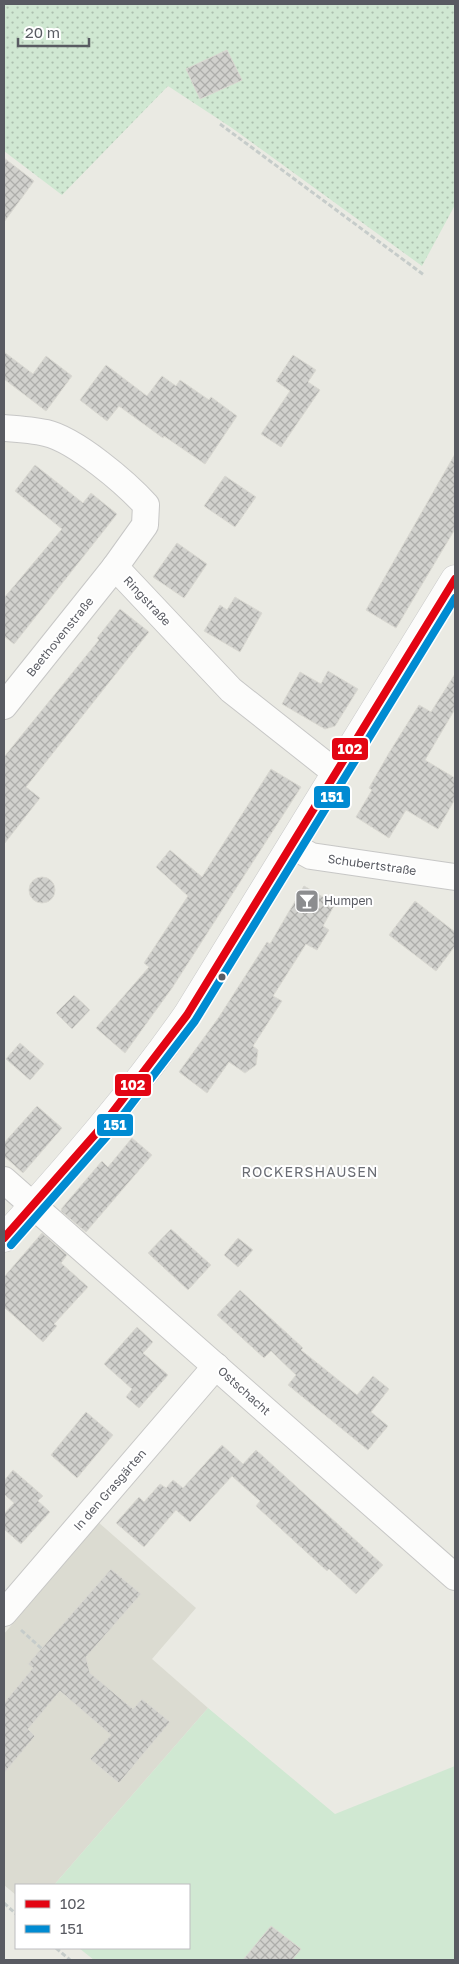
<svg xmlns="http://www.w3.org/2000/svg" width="459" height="1964" viewBox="0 0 459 1964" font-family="'Golos Text',sans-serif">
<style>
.education{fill:#dbdbd1}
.grass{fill:url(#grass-dots)}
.green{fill:#d0e8d2}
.building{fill:url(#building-cross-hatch);stroke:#dad9d2}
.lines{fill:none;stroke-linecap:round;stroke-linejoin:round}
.street-casing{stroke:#c7c7c6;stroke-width:28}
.secondary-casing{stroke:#c9c9c9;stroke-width:29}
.path{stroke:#c6ccca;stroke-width:3;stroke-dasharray:5 2.5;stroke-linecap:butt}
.street{stroke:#fcfcfb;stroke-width:26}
.secondary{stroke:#fcfcfb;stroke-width:28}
.bus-1-casing{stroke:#fff;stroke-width:11}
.bus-2-casing{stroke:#fff;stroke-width:11}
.bus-1{stroke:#e30513;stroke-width:8}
.bus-2{stroke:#008bd2;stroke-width:8}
.bus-dot{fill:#595b62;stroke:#fff;stroke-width:2}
.labels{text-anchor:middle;stroke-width:4;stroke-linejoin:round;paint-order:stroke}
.street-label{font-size:12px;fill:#595b62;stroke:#fff}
.poi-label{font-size:12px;fill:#595b62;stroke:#fff;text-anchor:start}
.neighbourhood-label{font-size:14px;letter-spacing:1px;fill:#6a6d74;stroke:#fff}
.line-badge{stroke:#fff;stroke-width:2}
.badge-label{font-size:14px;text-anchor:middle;font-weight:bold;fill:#fff}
</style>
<defs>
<pattern id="grass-dots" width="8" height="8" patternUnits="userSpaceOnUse" patternTransform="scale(1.25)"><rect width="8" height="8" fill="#d0e8d2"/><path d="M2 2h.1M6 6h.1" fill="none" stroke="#acbfae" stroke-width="1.8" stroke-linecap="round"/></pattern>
<pattern id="building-cross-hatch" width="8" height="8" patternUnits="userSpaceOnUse" patternTransform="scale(1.25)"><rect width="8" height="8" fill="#d1d1cd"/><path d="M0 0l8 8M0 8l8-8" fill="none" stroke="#adadaa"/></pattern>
</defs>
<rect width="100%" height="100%" fill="#eaeae3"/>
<!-- education -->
<path class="education" d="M98,1522L196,1608L152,1659L208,1708L54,1885H16V1895L4,1885V1634Z"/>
<!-- grass -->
<path class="grass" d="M4,4H455V205L422,266L232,128L168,86L62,195L4,151Z"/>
<!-- green -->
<path class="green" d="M208,1708L335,1814L455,1766V1960H94L79,1948H189V1885H54Z"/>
<!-- building -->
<g class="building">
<path d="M227,50L242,80L200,99L186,69Z"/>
<path d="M4,158L34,181L4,222Z"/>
<path d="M4,352L33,374L46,356L72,376L46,411L4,379Z"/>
<path d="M293,355L316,370L308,382L320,390L281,447L261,434L290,391L276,381Z"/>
<path d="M106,365L147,396L162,376L176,386L180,380L209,400L211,397L237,416L205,464L164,436L163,438L119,406L107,421L80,400Z"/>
<path d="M455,454V529L396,628L366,610Z"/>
<path d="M35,465L83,503L91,493L117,514L14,644L4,636V598L62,529L15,491Z"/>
<path d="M225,476L256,497L235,527L204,506Z"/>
<path d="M177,543L207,564L184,598L153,577Z"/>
<path d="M235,597L262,613L240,652L204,631L220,605L227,610Z"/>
<path d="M120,609L149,632L26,787L40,798L4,844V757L99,640L97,638Z"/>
<path d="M328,671L358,689L335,726L325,729L282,704L300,672L321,684Z"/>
<path d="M455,674V709L425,760L455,778V799L438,829L406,810L389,838L356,817L372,790L369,788L389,753L419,705L431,712Z"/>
<path d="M271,769L301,787L172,988L125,1053L96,1028L149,967L144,963L188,896L156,867L170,850L202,877Z"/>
<circle cx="42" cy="890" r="13"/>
<path d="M304,886L335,904L323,926L329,930L317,950L306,944L273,996L282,1001L253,1046L258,1050L256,1065L245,1073L229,1062L207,1093L179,1072L219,1017L267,942L270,944Z"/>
<path d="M415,901L455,932V946L436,971L389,935Z"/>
<path d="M74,995L90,1010L72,1029L56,1013Z"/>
<path d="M20,1043L44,1064L30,1080L6,1059Z"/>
<path d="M37,1106L62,1128L23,1173L4,1156V1143Z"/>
<path d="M132,1138L152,1155L86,1232L61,1211L62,1208L102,1161L108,1167Z"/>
<path d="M171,1229L211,1265L188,1290L148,1253Z"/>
<path d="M42,1233L67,1255L61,1263L88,1287L54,1324L57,1326L43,1342L4,1307V1277Z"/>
<path d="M238,1238L253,1250L238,1267L224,1255Z"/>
<path d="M240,1290L303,1348L301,1350L357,1395L373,1376L389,1389L371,1412L388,1426L368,1450L288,1385L296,1375L271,1351L264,1358L217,1315Z"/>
<path d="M137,1327L153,1342L143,1353L168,1375L139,1408L126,1397L132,1389L104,1364Z"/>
<path d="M86,1412L113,1435L77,1478L51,1455Z"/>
<path d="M222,1445L243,1464L256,1450L383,1565L356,1594L329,1569L327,1571L256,1506L260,1501L232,1476L190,1522L176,1510L144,1547L116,1523L139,1497L144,1502L160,1484L166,1488L173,1480L183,1488Z"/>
<path d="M13,1470L43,1496L38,1501L50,1512L21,1544L4,1529V1514L14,1503L4,1494V1481Z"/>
<path d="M111,1569L141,1594L86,1657L90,1673L133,1709L142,1699L170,1722L119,1783L90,1759L111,1735L60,1691L28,1729L35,1736L4,1773V1703L33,1668L28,1664Z"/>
<path d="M271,1926L301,1949L292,1960H243Z"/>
</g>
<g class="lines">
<!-- street casing -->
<g class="street-casing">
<g id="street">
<path d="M4,428C18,429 33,430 46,433C76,440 126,483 146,505L145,525L115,567L4,706"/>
<path d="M115,567L231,690L336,773"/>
<path d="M291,845L311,856L455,877"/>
<path d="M4,1180L455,1577"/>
<path d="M4,1613L216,1366"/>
</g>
</g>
<!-- secondary casing -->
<g class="secondary-casing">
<path id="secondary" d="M4,1238C68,1167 132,1094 187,1015L455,579"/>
</g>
<!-- path -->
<g class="path">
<path d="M220,124L424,275"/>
<path d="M21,1630L42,1649"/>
<path d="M4,1903L16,1914"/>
<path d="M56,1948L70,1960"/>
</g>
<!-- street -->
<use href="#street" class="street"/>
<!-- secondary -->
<use href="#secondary" class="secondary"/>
<!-- bus-1 casing -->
<g class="bus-1-casing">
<path id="bus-1" d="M4,1238L99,1130L187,1015L455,579"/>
</g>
<!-- bus-2 casing -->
<g class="bus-2-casing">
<path id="bus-2" d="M11,1245L107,1136L195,1021L455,598"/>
</g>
<!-- bus-1 -->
<use href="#bus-1" class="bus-1"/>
<!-- bus-2 -->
<use href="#bus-2" class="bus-2"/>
</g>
<!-- icons -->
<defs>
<g id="bar-square" transform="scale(1.25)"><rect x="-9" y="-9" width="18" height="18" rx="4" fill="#8c8d8f" stroke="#fff"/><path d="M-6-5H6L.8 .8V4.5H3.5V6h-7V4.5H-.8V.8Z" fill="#fff"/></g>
</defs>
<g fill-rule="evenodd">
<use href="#bar-square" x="307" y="901"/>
</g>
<!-- markers -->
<circle class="bus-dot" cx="222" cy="977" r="4.5"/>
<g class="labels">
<!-- street labels -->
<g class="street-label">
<text transform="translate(147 601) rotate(47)" y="4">Ringstraße</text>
<text transform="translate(60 637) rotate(-51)" y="4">Beethovenstraße</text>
<text transform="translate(372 865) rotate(8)" y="4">Schubertstraße</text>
<text transform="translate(244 1391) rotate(42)" y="4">Ostschacht</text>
<text transform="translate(110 1490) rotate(-49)" y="4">In den Grasgärten</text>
</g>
<!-- poi labels -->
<g class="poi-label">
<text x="324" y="905">Humpen</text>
</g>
<!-- neighbourhood labels -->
<g class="neighbourhood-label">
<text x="310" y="1177">ROCKERSHAUSEN</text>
</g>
</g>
<g class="line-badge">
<rect x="331" y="737" width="38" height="24" rx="5" fill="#e30513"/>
<rect x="313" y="785" width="38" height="24" rx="5" fill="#008bd2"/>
<rect x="114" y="1073" width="38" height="24" rx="5" fill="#e30513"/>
<rect x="96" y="1113" width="38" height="24" rx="5" fill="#008bd2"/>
</g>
<g class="badge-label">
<text x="350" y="754">102</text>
<text x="332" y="802">151</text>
<text x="133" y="1090">102</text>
<text x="115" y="1130">151</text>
</g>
<!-- border -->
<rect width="459" height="1964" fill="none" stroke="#595b62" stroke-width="10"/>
<!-- legend -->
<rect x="15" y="1884" width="175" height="65" fill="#ffffff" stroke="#bdbdc0"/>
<rect x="25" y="1900" width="25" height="8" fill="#e30513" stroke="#bdbdc0"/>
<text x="60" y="1909" font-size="15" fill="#595b62">102</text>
<rect x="25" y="1925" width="25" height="8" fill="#008bd2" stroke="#bdbdc0"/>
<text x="60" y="1934" font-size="15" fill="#595b62">151</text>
<!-- scale -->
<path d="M18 38v8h71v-8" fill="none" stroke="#595b62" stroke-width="2.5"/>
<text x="25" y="38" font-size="15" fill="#595b62" stroke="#ffffff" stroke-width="4" paint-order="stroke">20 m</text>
</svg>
